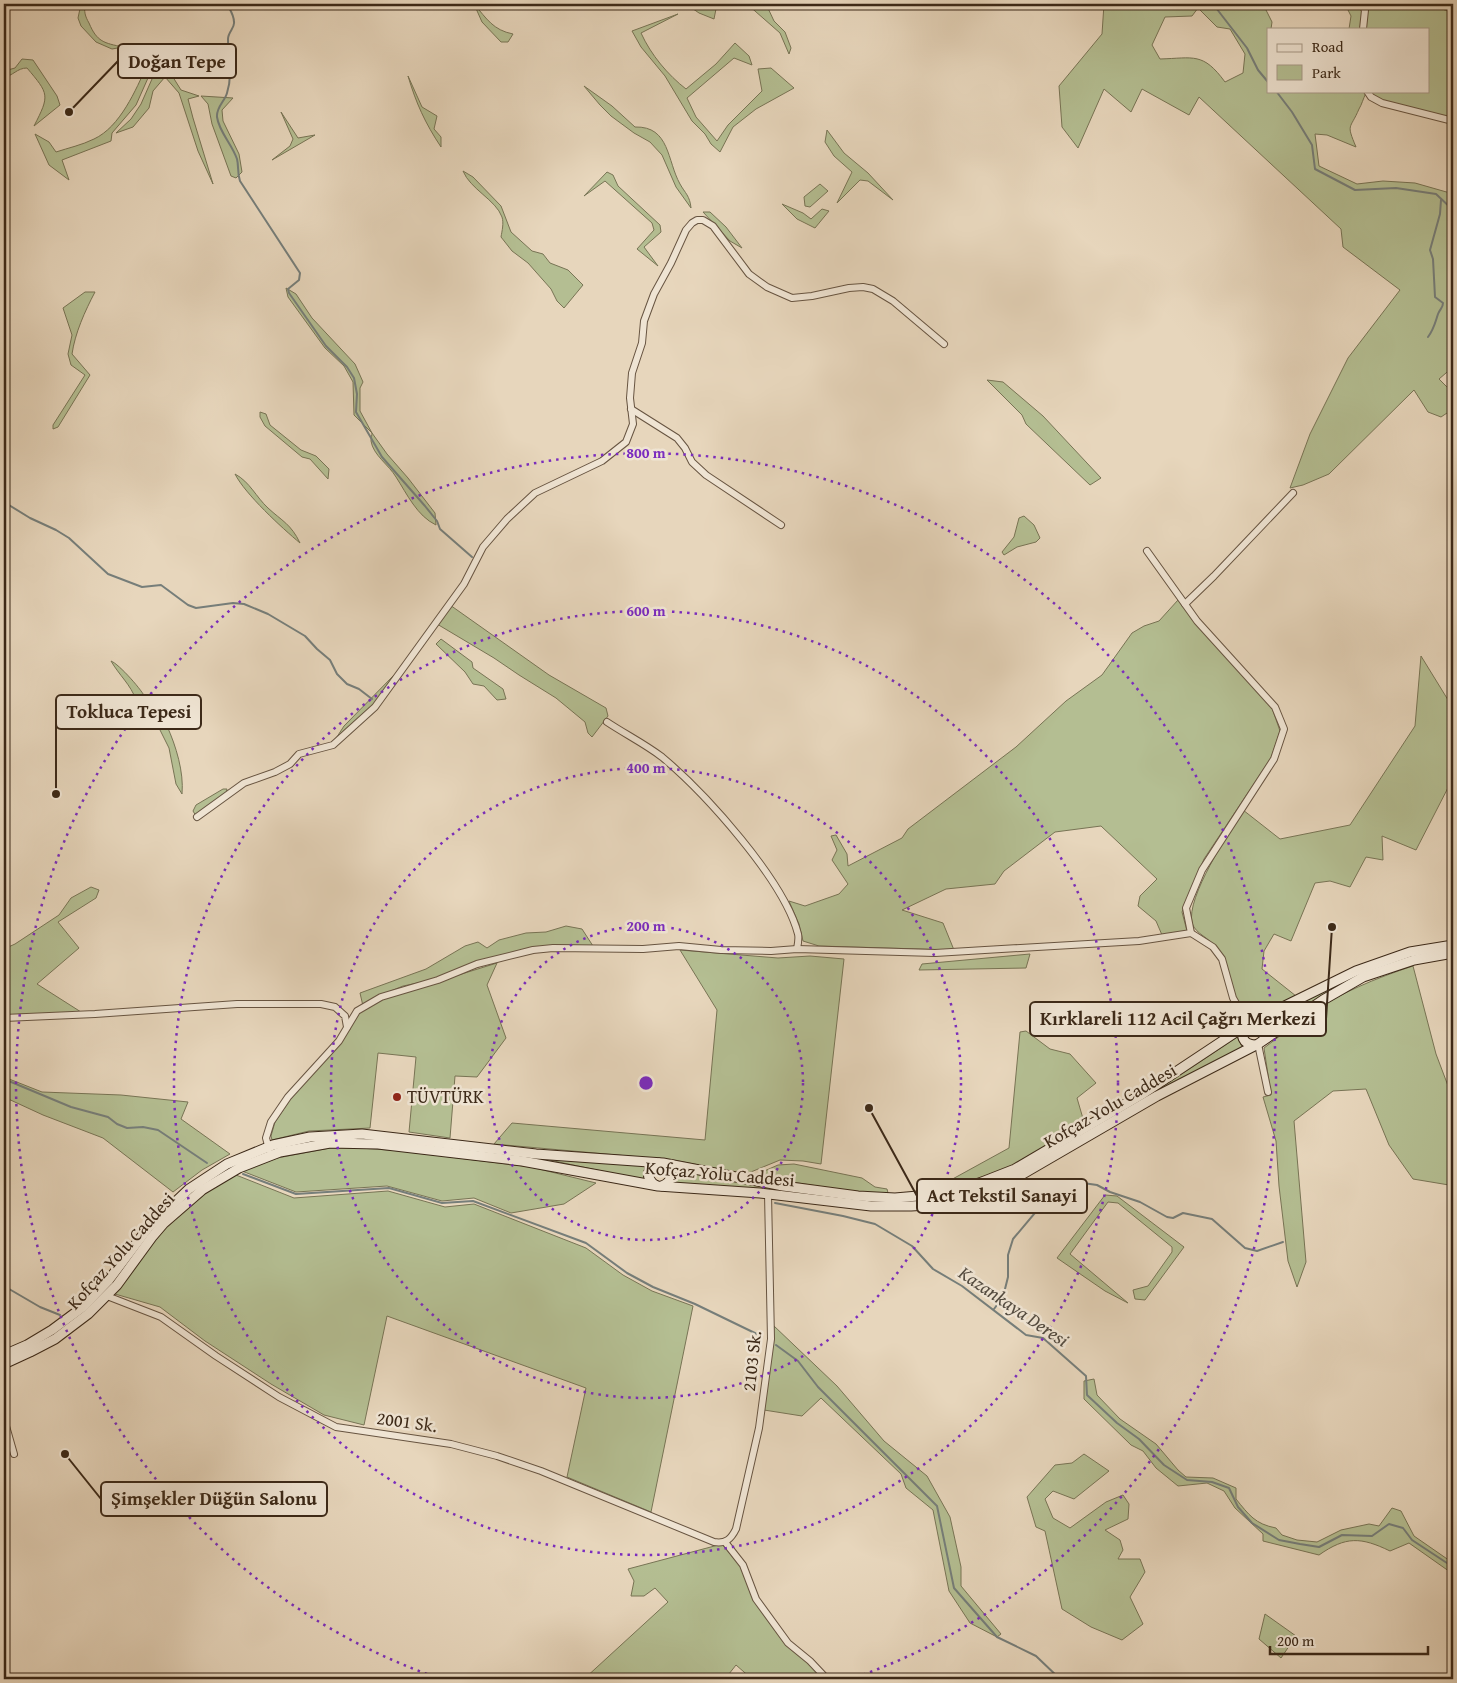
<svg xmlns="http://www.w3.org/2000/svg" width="1457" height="1683" viewBox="0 0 1457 1683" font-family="'Gentium Book Plus',serif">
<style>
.green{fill:#b4be92;stroke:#787455;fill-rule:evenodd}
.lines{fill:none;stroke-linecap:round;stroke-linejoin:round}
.stream{stroke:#767e7a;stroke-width:2}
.street-casing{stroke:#675441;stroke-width:8}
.secondary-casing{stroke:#3c2918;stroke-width:11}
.street{stroke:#efe4d3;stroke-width:6}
.secondary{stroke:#efe4d3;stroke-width:9}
.ring{fill:none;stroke:#7b2cbf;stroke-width:2.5;stroke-dasharray:2.5 5}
.poi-dot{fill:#8f2418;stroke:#efe4d3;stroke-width:2}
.labels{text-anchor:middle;stroke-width:5;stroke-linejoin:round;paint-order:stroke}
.poi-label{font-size:18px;fill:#3c2918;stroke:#efe4d3;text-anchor:start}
.street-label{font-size:18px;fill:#3c2918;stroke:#efe4d3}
.water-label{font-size:19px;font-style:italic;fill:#544c41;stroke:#efe4d3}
.centre{fill:#7b2cbf;stroke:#efe4d3;stroke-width:2.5}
.ring-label{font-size:15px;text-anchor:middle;font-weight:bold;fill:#7b2cbf;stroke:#efe4d3;stroke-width:5;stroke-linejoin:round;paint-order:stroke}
.leader{fill:none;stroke:#3c2918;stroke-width:2}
.callout-dot{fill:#3c2918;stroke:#efe4d3;stroke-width:2}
.callout{fill:#efe4d3;stroke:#3c2918;stroke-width:2}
.callout-label{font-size:19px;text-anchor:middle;font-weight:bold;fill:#3c2918}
</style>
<rect width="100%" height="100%" fill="#e7d6bc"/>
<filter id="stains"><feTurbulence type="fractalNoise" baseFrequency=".004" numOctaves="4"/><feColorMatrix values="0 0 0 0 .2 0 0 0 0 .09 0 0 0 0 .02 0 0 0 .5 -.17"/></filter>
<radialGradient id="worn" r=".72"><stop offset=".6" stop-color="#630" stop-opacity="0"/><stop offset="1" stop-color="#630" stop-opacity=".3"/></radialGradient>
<!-- green -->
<g class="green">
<path d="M81,4H85C84,12 85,16 89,23C97,42 104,43 123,47L112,49L96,42L81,26L78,18Z"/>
<path d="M474,4C487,19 493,30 513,34L508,42H501L482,22Z"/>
<path d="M686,4H717L714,19L699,13Z"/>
<path d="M747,4H766L774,21L785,32L791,48L789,54L780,33Z"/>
<path d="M1104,4H1263L1272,22L1271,29H1268V91H1365L1366,93C1363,99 1362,104 1359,109C1350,130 1346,123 1356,147L1327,135L1315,134L1319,166L1357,184L1383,181L1415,183L1450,193L1453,192V367L1439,379L1453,393V409L1441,417L1428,412L1414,390L1329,474L1303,485L1290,488L1310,434L1348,358L1400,290L1343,247L1341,229L1199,97L1189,115L1142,89L1131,112L1104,89L1078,148L1062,127L1059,86L1102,34ZM1198,8L1217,27L1230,29L1245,54L1243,73L1225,82C1203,52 1194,58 1160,59L1152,45L1165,17L1192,16Z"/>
<path d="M1345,4H1359L1363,11L1361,29H1349L1351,16Z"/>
<path d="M1363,4H1430L1434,6L1453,13V119L1382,101L1375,97L1370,91H1428V29H1365Z"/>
<path d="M678,14L641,33C651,55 668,75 686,89L716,64L735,43L749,56L752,65L734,58L687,98L696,117L717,141L728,125L762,91L758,69L771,68L794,88L756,109L733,127L720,152L711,144L705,134L692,121L665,76L641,47L632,31Z"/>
<path d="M22,59L33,60L57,96L60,105L34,126C50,95 49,94 27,68C17,68 13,76 4,77V71L15,68Z"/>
<path d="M147,65L152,69L136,105L112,133L111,141L62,160L69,180L49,165L35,134L49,142L56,152C68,148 82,145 94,139C120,127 136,90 147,65Z"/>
<path d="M166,66L181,90L199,96L188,99L193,118L213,184L198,151L179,93L165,77L153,91L149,108L133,127L116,133L131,119L141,104L152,79Z"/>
<path d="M408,76L422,107L437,116L434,129L441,137V147C425,123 416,103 408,76Z"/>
<path d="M584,86L612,106L635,127C670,126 667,161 680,184C685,193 690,196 691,208L676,187L662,155L650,142L634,133L611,116L600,105Z"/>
<path d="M201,96L233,98L222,110L223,121L239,154L242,172L236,178L231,176L212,124L208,104Z"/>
<path d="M281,112L298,138L315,135L272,160L290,146L293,139Z"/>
<path d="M827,130L844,153L868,173L893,200L868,181L860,180L837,203L852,172L834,156L825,142Z"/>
<path d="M463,171L473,177L501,206L511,232L532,251L543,254L550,263L568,270L583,285L564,308L557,301L551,289L528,263L512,251L501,237C502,231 504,223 502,217C496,200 470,189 463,171Z"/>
<path d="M607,172L613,175L618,186L660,225L661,232L644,247L658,266L637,249L654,230L652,223L605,181L584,196Z"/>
<path d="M820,184L828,191L810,207L805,206L804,197Z"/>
<path d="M782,204L803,213L811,219L822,209L829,211L815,228L797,219Z"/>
<path d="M703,212H710L726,227L742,248L730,241Z"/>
<path d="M286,288L296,294L312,318L355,364L363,382L360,388V411L372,433L387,454L408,478L435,513L436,525C417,516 407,494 396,477C389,465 373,455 371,441C371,438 372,435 372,433L354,415L353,382L344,366L325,348L288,297Z"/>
<path d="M85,292H95C85,311 75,333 72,354L90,375L58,427L53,429V425L85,375L71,365L68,354L72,335L63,308Z"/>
<path d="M987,380L1003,382L1043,416L1101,478L1090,485L1026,424L1022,415Z"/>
<path d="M260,412L266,414L270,425L301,450L316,456L329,469L328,479L310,459L302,457L265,426L260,417Z"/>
<path d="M235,474C250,482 256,497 268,508C282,521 291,524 300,543C282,528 245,494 235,474Z"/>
<path d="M1024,516L1034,525L1040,538L1036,542L1017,547L1004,555L1002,552L1014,537L1019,518Z"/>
<path d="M1178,600L1210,640L1272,708L1280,731L1271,758L1204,859L1182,912L1187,931L1162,935L1156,921L1138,906L1140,896L1157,879L1101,826L1055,832L1004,871L995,884L946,889L902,910L943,923L954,950L819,946L803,941L799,924L789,901L805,906L839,894L848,884L832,860L837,850L831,836L836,835L847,854L848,866L902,838L908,829L1016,747L1066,701L1102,675L1132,633L1144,626L1159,621Z"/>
<path d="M450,605L549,675L606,708L608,716L592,737L588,733L585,722L556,698L519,675L494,658L437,624Z"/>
<path d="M441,639L472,662L473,668L503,689L506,699L497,700L484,686L473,684L465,672L436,644Z"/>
<path d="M1421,656L1453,708V778L1416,850L1382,836L1383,860L1366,857L1350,887L1330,881L1315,883L1291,941L1274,934L1264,951L1262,969L1296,996L1252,1018C1246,1012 1239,1005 1235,997C1227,982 1222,964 1215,948C1210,937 1196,935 1192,923C1186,897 1229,833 1243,810L1280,839L1350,825L1415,726Z"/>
<path d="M111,661C119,664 143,691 146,699C147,700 147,705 147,707L136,700C131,685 119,675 111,661Z"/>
<path d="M394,675L372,707L333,743L344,726Z"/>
<path d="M162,725L167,726C176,746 184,772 182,794L176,784L169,748L160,730Z"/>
<path d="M223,789H227L226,793L196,816L193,811L196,805Z"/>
<path d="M91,887L99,890L96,898L58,922L79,948L37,984L81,1012L4,1015V949L15,944L59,915L71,898Z"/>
<path d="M566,926L582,929L593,946L553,945L437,979L403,986L381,995L363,1006L360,993L426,969L465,946L478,942L487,948L499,940L526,933L546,932Z"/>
<path d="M680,950L778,958L810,956L844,959L821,1164L803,1161L780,1160L746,1174L673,1160L494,1144L512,1123L705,1140L717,1010Z"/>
<path d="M1030,954L1026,968L919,970L922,964Z"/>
<path d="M497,963L487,985L506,1038L477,1077L455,1076L450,1138L409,1132L416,1057L378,1053L370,1128L309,1131L272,1140L271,1136L275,1122L292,1097L358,1012L381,999Z"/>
<path d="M1413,966L1436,1054L1453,1099V1179L1449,1185L1413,1179L1389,1145L1366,1089L1333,1091L1294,1121L1306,1262L1297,1287L1288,1261L1279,1186L1276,1141L1263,1097L1271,1095L1264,1048C1279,1037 1293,1025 1307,1015C1340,993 1376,978 1413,966Z"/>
<path d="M1339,984L1271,1031L1264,1020Z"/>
<path d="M1026,1031L1050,1049L1070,1054L1096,1083L1077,1098L1084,1122C1056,1139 1028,1161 997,1172C978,1179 958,1183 938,1187L1009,1148L1020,1032Z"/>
<path d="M1237,1037L1243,1048L1150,1095Z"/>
<path d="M4,1077L42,1092L121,1095L188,1102L181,1119L230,1154L202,1170L173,1192L103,1138L43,1115L4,1097Z"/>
<path d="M330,1148H360L402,1151L531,1167L596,1183L564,1204L511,1213L474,1198L442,1201L387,1186L296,1192L242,1171L277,1158Z"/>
<path d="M540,1158L645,1165L644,1180Z"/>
<path d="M794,1164L862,1178L875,1187L887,1189L888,1193L856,1192L753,1176L778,1165Z"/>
<path d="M677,1169L786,1191L676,1184Z"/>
<path d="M236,1175L294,1198L388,1191L445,1207L474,1204L586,1248L623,1275L652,1291L693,1306L651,1512L567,1477L586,1388L387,1316L364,1425L324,1415L271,1384L205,1341L160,1307L115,1294C142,1258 168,1217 206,1192C215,1186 226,1181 236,1175Z"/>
<path d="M1105,1195L1117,1196L1184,1247L1145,1300L1135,1299L1133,1290L1148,1286L1172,1252V1247L1118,1203L1108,1202L1070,1254L1128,1303L1105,1291L1057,1258Z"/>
<path d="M774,1326L837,1386L884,1441L927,1476L950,1517L961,1567V1586L1001,1634L997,1637L970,1623L949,1591L933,1510L906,1488L901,1474L821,1398L802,1416L764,1410Z"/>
<path d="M1094,1379L1097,1395L1120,1419L1156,1444L1178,1470L1186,1477L1213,1478L1236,1488V1499C1249,1515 1255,1524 1276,1528L1282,1535L1297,1540L1317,1542L1341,1530L1369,1524L1379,1526L1392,1508L1401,1511L1414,1536L1453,1563V1574L1409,1543L1390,1551C1361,1537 1346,1536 1319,1555L1263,1541V1534L1235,1508L1224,1491L1207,1483L1178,1486L1156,1468L1143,1451L1131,1445L1084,1399V1381Z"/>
<path d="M1084,1454L1109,1471L1074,1499L1053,1491L1045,1499L1053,1518L1070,1528L1106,1502L1123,1495L1129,1504L1128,1519L1105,1530L1120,1540L1123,1550L1118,1559H1140L1145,1572L1130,1597L1143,1624L1122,1640L1091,1627L1062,1609L1045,1531L1036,1527L1027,1497L1055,1465L1072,1463Z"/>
<path d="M722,1544L741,1567L754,1601L824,1679H752L736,1665L725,1679H584L668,1602L655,1588L644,1596H631L634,1581L628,1569Z"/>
<path d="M1265,1614L1296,1636L1281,1658L1259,1639Z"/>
</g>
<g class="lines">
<!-- stream -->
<g class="stream">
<path d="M227,4C230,10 234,15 234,22C235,28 228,32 228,39C228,57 233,75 227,93C225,101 216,107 217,117C219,132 232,144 237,159C239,167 237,172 240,181L300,273L299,280L288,289L289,293L326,346L347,367L354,378L357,394L356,412L382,457L425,506L437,521L440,529L472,557"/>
<path d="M691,4L696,8"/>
<path d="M1213,4L1247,48L1258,70L1268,82"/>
<path d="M1276,91L1292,112L1312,145L1315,169L1355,190L1396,188L1436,194L1453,210"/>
<path d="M1428,337C1434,329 1435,323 1438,314C1440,309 1443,308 1443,303L1435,297L1433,259L1430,250L1440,214L1441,200"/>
<path d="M4,502L30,518L56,530L69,538L108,574L142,587L161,585L188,605L196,608L233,603L244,604L268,614L305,636L317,649L330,660L337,674L347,684L359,689L372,699"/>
<path d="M4,1079L71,1107L108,1117L117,1124L127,1128L143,1127L158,1130L207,1163"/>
<path d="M243,1174L296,1194L389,1188L442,1203L473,1201L586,1243L627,1273L653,1287L695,1304L761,1336"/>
<path d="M775,1203L843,1216L875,1224L912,1246L933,1269L962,1286L1026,1335L1043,1338L1086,1376L1087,1395L1117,1423L1139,1439L1164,1465L1187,1480L1212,1482L1229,1488L1238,1507L1252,1523L1279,1540L1300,1544L1319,1547L1342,1535L1372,1536L1389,1524L1403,1528L1412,1540L1453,1567"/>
<path d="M4,1286L40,1307L60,1315"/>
<path d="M994,1309L1003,1297L1008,1277V1255L1013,1239L1050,1195L1067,1186L1083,1183L1097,1185L1110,1192L1140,1202L1167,1217L1173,1218L1183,1213L1212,1219L1245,1248L1257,1251L1283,1242"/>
<path d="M776,1345L798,1361L818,1387L937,1506L954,1588L997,1637L1036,1656L1060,1679"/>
</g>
<!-- street casing -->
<g class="street-casing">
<g id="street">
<path d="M1361,4L1365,10L1363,29"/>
<path d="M1367,91L1371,97L1382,103L1453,121"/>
<path d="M631,409L677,438L685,448L692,462L706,475L781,525"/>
<path d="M1147,551L1197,621L1275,707L1284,729L1274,759L1202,870L1186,908L1191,933L1213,947L1222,959L1233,998L1248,1024"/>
<path d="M1185,604L1214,576L1293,493"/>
<path d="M607,722C625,734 645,744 662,757C705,793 784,880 798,934C799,938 798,944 797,949"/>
<path d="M197,817L244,783L275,772L290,764L299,754L333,745L375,707L464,584L483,547L507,519L535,493L602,461L626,442L633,424L630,398L632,373L642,343L644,321L654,294L671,263L686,230L692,223L697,220H703L713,226L749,274L767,287L792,298L812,296L849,288L863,287L873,289L893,301L944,344"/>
<path d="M4,1018L95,1014L237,1004H321L335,1007L345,1016L347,1027"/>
<path d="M1258,1044L1268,1092"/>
<path d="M269,1149L266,1138L271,1122L288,1097L339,1041L357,1011L381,997L438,980L477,964L533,950L553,948L643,949L679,946L721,950L771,951L797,949L935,953L1139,941L1191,933"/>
<path d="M107,1296L161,1317L216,1356L279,1397L336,1427L451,1444L497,1456L541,1471L714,1542C726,1544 731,1539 736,1529L759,1428L771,1339L768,1194"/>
<path d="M4,1419L14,1454"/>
<path d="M725,1542L743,1565L756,1599L788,1643L810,1661L827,1679"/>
</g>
</g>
<!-- secondary casing -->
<g class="secondary-casing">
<g id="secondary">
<path d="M1251,1023C1261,1022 1267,1029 1264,1039"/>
<path d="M1246,1026C1239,1035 1243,1044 1254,1045"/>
<path d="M655,1185C645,1178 647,1166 659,1163"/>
<path d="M662,1186C672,1182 674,1173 666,1165"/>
<path d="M4,1355L27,1345L52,1330L83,1307L108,1281L148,1228L189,1189L227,1164L273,1145L310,1137L362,1134L536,1154L663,1163L783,1186L858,1196L895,1198L941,1194L969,1187L1015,1169L1144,1093L1248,1024L1356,971L1410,952L1453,945"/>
<path d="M4,1364L30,1352L55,1339L88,1314L117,1285L152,1237L164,1223L202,1190L239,1168L280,1152L330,1143L378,1144L522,1161L658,1186L760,1193L871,1206H911L928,1205L982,1192L1021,1175L1157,1096L1258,1044L1323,1000L1363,977L1414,960L1453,953"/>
</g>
</g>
<!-- street -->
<use href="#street" class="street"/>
<!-- secondary -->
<use href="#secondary" class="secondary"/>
</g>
<!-- distance rings -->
<g class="ring">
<circle cx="646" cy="1083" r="157"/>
<circle cx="646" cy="1083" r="315"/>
<circle cx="646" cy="1083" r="472"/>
<path d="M441 1679A630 630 0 1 1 851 1679"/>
</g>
<!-- markers -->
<circle class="poi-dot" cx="397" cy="1097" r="5"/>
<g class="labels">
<!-- poi labels -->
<g class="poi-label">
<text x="407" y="1103">TÜVTÜRK</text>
</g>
<!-- street labels -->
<g class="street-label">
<text transform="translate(1110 1106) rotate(-30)" y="6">Kofçaz Yolu Caddesi</text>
<text transform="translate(720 1174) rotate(5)" y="6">Kofçaz Yolu Caddesi</text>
<text transform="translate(121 1251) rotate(-48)" y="6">Kofçaz Yolu Caddesi</text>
<text transform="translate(752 1361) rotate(-84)" y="6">2103 Sk.</text>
<text transform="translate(407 1422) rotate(8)" y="6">2001 Sk.</text>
</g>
<!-- water labels -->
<g class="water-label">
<text transform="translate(1014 1306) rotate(34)" y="7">Kazankaya Deresi</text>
</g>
</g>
<circle cx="646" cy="1083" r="8" class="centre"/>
<g class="ring-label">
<text x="646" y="458">800 m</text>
<text x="646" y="616">600 m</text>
<text x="646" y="773">400 m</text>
<text x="646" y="931">200 m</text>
</g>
<!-- callouts -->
<path class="leader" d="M69 112L118 61M56 794L56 712M1332 927L1326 1019M869 1108L917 1196M65 1454L101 1499"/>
<g class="callout-dot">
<circle cx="69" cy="112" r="5"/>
<circle cx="56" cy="794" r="5"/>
<circle cx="1332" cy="927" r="5"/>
<circle cx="869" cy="1108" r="5"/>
<circle cx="65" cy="1454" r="5"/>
</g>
<g class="callout">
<rect x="118" y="44" width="118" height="34" rx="5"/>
<rect x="56" y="695" width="145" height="34" rx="5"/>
<rect x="1030" y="1002" width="296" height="34" rx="5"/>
<rect x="917" y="1179" width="170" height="34" rx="5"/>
<rect x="101" y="1482" width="226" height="34" rx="5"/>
</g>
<g class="callout-label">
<text x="177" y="68">Doğan Tepe</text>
<text x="129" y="718">Tokluca Tepesi</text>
<text x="1178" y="1025">Kırklareli 112 Acil Çağrı Merkezi</text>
<text x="1002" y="1202">Act Tekstil Sanayi</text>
<text x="214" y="1505">Şimşekler Düğün Salonu</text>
</g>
<!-- margin -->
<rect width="1457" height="1683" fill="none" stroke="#e7d6bc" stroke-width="20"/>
<rect x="5" y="5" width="1447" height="1673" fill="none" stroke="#3c2918" stroke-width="2.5"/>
<rect x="10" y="10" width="1437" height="1663" fill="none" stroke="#3c2918"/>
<!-- legend -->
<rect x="1267" y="28" width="162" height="65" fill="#efe4d3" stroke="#a79988"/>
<rect x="1277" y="44" width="25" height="8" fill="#efe4d3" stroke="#a79988"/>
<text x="1312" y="52" font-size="15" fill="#3c2918">Road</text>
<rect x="1277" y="65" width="25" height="15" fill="#b4be92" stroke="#a79988"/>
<text x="1312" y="78" font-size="15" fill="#3c2918">Park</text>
<!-- scale -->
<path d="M1270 1646v8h158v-8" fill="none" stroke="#3c2918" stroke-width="2.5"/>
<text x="1277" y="1646" font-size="15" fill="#3c2918" stroke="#efe4d3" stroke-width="4" paint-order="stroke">200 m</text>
<rect width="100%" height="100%" filter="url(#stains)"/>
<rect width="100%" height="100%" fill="url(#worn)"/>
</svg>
